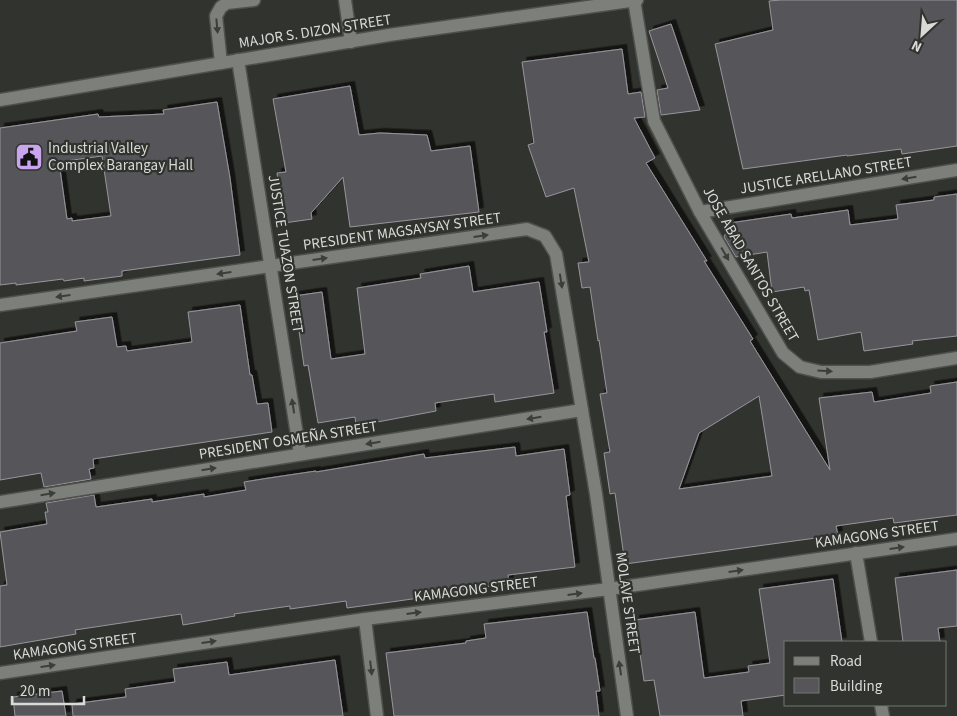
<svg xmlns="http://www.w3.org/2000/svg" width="957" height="716" viewBox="0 0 957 716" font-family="'Source Sans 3',sans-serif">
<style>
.building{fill:#57555a;stroke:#98959b;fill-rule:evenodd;filter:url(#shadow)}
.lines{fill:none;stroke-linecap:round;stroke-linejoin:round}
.minor-casing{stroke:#4f504c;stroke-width:15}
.minor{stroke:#7d7f7a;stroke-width:12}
.oneway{fill:#3c3e39}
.labels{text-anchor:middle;stroke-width:4.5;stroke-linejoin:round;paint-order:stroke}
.street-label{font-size:15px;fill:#d9dad7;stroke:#31332e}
.poi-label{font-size:15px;fill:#d9dad7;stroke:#31332e;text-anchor:start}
</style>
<defs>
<filter id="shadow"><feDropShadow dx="4.5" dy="-4.5" stdDeviation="0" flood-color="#0009"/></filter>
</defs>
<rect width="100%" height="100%" fill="#31332e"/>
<!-- building -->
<g class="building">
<path d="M781,0H957V146L902,154L901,149L847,156V155L743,169L715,44L773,30L769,1Z"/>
<path d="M671,24L700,110L661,115L657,90L668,88L649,31Z"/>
<path d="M622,49L628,94L641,92L645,117L634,118L655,158L646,163L707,261H704L753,339L750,341L830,470L819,398L872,392L874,402L931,393L930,386L957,382V515L894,523L893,518L836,526L838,535L625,564L615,493L610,494L604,453L610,452L600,394L607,393L599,340L598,341L590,287L582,288L578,263L589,262L574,188L546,197L528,145L534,143L522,62ZM759,396L772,476L679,489L699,433Z"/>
<path d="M350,86L359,135L380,133L427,135L431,151L470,146L479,212L350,227L343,177L311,213L312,219L284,223L277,173L286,172L273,99Z"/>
<path d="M217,102L230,178L240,255L122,271V276L84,281V278L64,281L63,279L16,285V283L0,285V128L98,114L99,117L164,114L163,110ZM102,156L111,216L72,221V218L67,219L59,162Z"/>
<path d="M957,194V336L912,341L913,344L864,351L861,332L818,340L809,290L805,291L804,287L772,292L767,252L736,257L724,237L730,223L791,214L792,218L848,210L850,225L898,219L896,205L934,200V197Z"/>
<path d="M469,266L473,292L539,282L547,332H544L554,393L495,402L494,394L435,403L436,411L356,426L355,417L318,423L308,365L304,366L294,296L322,292L331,359L365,354L357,288L421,278L420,274Z"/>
<path d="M240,305L250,375H252L257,404L268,403L272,432L93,459L94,468L89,469L91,479L44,487L41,473L0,480V343L77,331L75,322L112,317L117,347L126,346L127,351L192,342L188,312Z"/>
<path d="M515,447L516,456L564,449L570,495L566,496L575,567L508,575L509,584L453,591L454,593L398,601L347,608L346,601L290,609V606L234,614L235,616L183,625L181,614L75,630L76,634L0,647V586L7,585L0,532L47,524L45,512H48L46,503L94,495L96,507L152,499V502L204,494V497L246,490L244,482L269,478L316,471V472L424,454L425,458Z"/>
<path d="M957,570V626L938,628L940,642H903L895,578Z"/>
<path d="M833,579L842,642H786V695L741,701L743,716H660L654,680L644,681L635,620L695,612L704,678L749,672L748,666L770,663L759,589Z"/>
<path d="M587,612L594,658H595L600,691H596L599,716H394L386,653L466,643V641L486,638L484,624Z"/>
<path d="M335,660L343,716H73L72,704L126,697L125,689L175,682L173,669L227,662L229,675Z"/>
<path d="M62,691L66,716H15L13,697Z"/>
</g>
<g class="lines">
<!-- minor casing -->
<g class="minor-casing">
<g id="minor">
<path d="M345,0L351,42"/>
<path d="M634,0L654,121L700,212L783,353L800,367L821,372H870L957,358"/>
<path d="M238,60L300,454"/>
<path d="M221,63L216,16L221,7L227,3L254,0"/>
<path d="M0,100L389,35L637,0"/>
<path d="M700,212L957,170"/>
<path d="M0,305L527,229L545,236L556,254L596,494L627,716"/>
<path d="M0,502L582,410"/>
<path d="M856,553L871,642"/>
<path d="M365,619L377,716"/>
<path d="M0,673L365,619L609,589L957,539"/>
<path d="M881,705L883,716"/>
</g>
</g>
<!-- minor -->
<use href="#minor" class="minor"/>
</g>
<!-- one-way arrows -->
<defs><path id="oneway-solid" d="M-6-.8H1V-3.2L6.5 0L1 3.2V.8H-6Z" transform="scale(1.25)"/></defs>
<g class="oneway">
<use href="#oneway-solid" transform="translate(217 26) rotate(85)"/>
<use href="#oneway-solid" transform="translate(909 178) rotate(171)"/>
<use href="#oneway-solid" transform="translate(481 236) rotate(-8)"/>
<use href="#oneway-solid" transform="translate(725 254) rotate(60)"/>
<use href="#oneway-solid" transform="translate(320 259) rotate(-8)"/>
<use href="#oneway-solid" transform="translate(224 273) rotate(172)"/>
<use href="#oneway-solid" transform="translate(561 281) rotate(81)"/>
<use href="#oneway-solid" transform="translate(63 296) rotate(172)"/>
<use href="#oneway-solid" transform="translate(825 371) rotate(3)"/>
<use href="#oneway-solid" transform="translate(293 406) rotate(-99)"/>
<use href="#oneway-solid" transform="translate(534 418) rotate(171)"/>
<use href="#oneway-solid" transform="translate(373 443) rotate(171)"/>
<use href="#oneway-solid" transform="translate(209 469) rotate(-9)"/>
<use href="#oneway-solid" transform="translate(48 494) rotate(-9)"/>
<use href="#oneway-solid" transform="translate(897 548) rotate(-8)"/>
<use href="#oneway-solid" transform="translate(736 571) rotate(-8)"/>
<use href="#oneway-solid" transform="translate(575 594) rotate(-7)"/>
<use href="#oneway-solid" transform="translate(414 613) rotate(-7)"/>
<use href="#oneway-solid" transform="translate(209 642) rotate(-8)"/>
<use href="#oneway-solid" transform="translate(48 666) rotate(-8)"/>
<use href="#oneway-solid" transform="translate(371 668) rotate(83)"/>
<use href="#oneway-solid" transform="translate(620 668) rotate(-98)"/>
</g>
<!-- icons -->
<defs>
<g id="civic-square" transform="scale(1.4375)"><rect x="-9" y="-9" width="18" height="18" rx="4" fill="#c8a5ee" stroke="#31332e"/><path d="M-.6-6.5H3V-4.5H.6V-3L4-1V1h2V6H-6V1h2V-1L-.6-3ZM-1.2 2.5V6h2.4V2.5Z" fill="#111"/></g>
</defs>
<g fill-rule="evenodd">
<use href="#civic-square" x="29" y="157"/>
</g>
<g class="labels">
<!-- street labels -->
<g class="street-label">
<text transform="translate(315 31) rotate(-9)" y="5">MAJOR S. DIZON STREET</text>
<text transform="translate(826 175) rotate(-9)" y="5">JUSTICE ARELLANO STREET</text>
<text transform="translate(402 231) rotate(-8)" y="5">PRESIDENT MAGSAYSAY STREET</text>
<text transform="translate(286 254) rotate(81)" y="5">JUSTICE TUAZON STREET</text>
<text transform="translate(751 264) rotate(60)" y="5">JOSE ABAD SANTOS STREET</text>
<text transform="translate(288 440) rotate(-9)" y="5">PRESIDENT OSMEÑA STREET</text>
<text transform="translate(877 534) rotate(-8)" y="5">KAMAGONG STREET</text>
<text transform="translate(476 589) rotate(-7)" y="5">KAMAGONG STREET</text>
<text transform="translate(628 603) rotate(82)" y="5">MOLAVE STREET</text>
<text transform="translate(75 646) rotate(-8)" y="5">KAMAGONG STREET</text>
</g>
<!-- poi labels -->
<g class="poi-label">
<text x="48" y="153">Industrial Valley<tspan x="48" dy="17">Complex Barangay Hall</tspan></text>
</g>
</g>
<!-- legend -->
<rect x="784" y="641" width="162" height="65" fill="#31332e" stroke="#747672"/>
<rect x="794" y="657" width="25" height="8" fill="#7d7f7a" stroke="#747672"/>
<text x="830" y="666" font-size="15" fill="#d9dad7">Road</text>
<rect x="794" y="678" width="25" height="15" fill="#57555a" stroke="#747672"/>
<text x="830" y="691" font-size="15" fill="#d9dad7">Building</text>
<!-- north arrow -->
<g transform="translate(922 35) rotate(206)" stroke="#31332e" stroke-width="4" paint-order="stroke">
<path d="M0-4L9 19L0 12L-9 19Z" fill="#d9dad7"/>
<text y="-8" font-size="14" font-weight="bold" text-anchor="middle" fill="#d9dad7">N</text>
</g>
<!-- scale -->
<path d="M12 696v8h72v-8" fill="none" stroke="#d9dad7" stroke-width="2.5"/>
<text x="20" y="696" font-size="15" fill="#d9dad7" stroke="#31332e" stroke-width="4" paint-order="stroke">20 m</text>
</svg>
